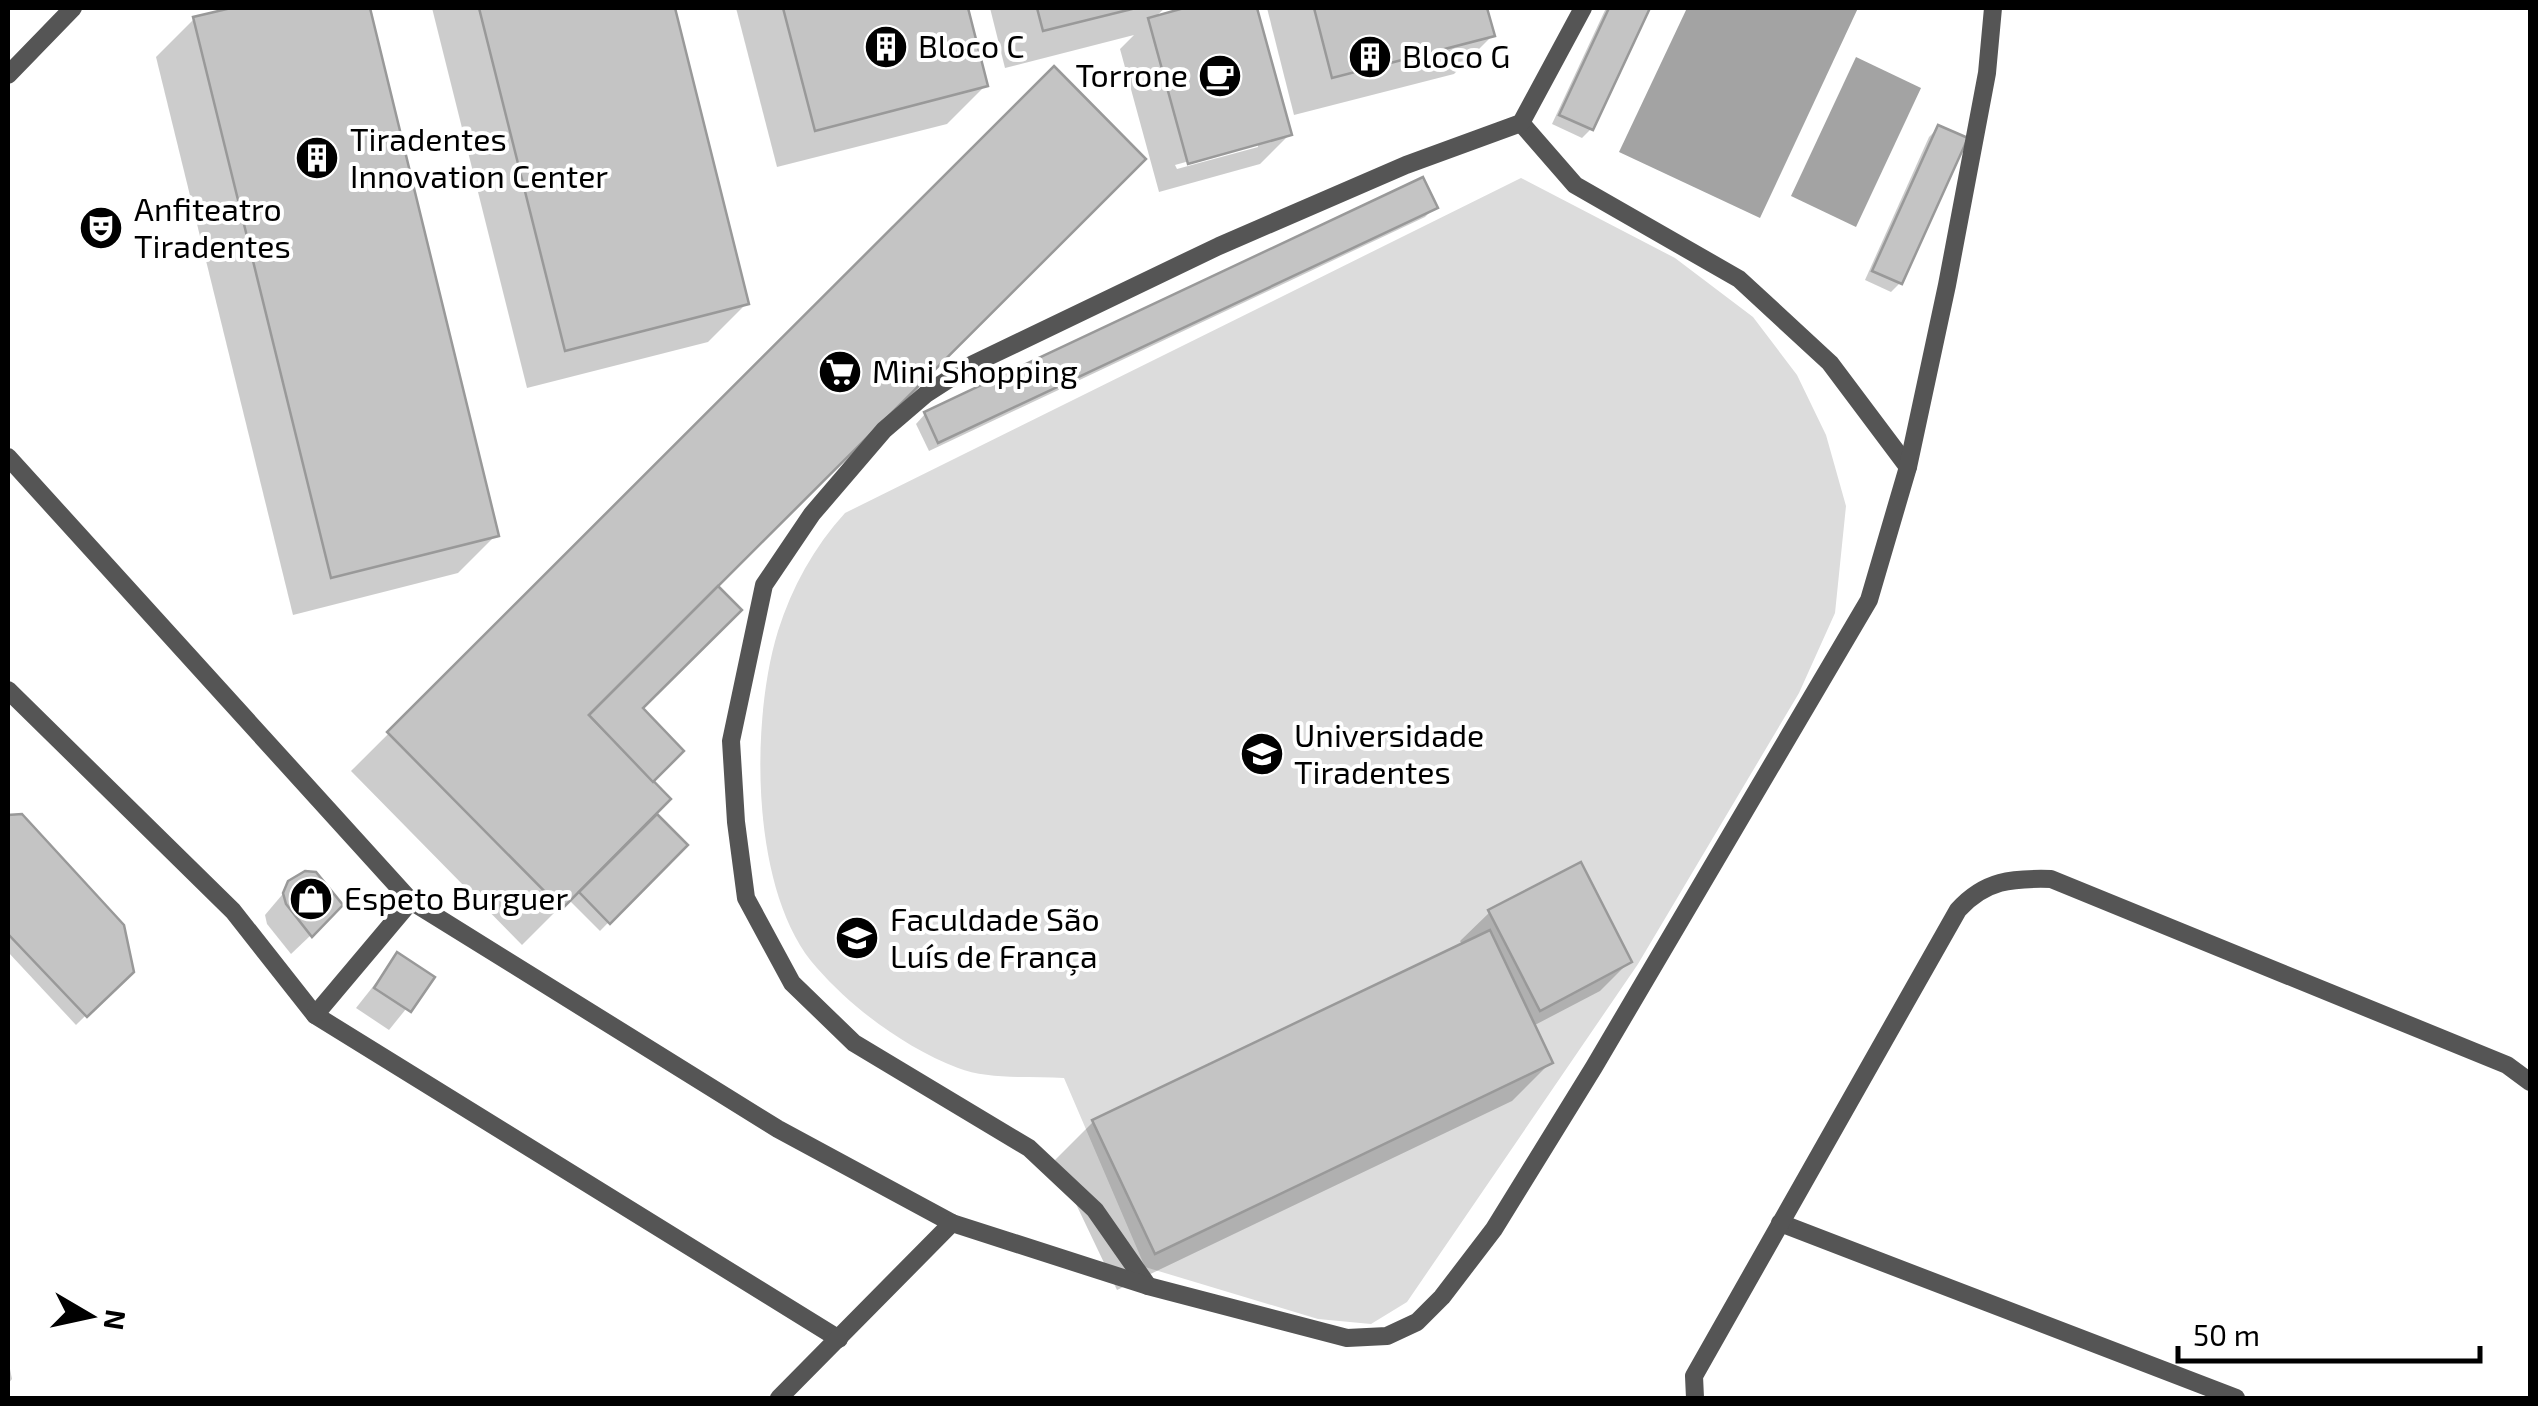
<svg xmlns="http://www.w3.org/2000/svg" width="2538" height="1406" viewBox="0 0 2538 1406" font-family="'Exo 2',sans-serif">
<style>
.green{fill:#dcdcdc}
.water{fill:#a3a3a3}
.shadow{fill:#0003;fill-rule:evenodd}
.building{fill:#c4c4c4;stroke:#999;stroke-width:2.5}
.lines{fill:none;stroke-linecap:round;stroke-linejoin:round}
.service{stroke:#555;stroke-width:18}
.labels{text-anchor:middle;stroke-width:8;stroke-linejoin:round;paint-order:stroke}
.poi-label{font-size:32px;fill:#000;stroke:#fff;text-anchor:start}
</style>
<rect width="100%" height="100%" fill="#fff"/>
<!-- green -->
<path class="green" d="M1521,178L1675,258L1753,317L1797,375L1826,435L1846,506L1835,613L1799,693L1638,964L1407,1302L1371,1324L1318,1319L1145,1267L1064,1078C1032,1076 988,1080 958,1068C906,1048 854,1010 817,968C750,894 750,722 778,631C792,587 814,547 845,513Z"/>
<!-- water -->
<g class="water">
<path d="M1687,8H1858L1760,218L1619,152Z"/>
<path d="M1856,57L1921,88L1856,227L1791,196Z"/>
</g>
<!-- shadow -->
<g class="shadow">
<path d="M241,8H367L496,535L458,573L293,615L156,57L194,19Z"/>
<path d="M432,8H673L746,304L708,342L527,388Z"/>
<path d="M736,8H965L985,86L947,124L777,167Z"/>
<path d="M990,8H1165L1154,18L1194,8H1255L1289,135L1260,164L1159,192L1120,49L1134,35L1005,68ZM1258,142V147L1177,169L1175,165Z"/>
<path d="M1267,8H1485L1492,36L1454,74L1294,115Z"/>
<path d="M1606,8H1647L1591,129L1582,138L1552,124Z"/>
<path d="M1054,70L639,708L650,781L603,865L606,868L684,845L600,931L568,899L522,945L351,771Z"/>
<path d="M1938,128L1900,283L1891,292L1865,280L1929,137Z"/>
<path d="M1435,207L1425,217L929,451L916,424L925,414Z"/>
<path d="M21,817L131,971L76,1025L8,952V818Z"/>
<path d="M298,876L311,935L291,954L267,924L265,915Z"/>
<path d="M1490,912L1629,962L1600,991L1533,1026L1550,1063L1512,1101L1117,1290L1055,1160L1093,1122L1463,946L1460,941Z"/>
<path d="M398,955L431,978L389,1030L356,1008Z"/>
<path d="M8,1359L12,1379L8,1384Z"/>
</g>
<!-- building -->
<g class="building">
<path d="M231,8H370L499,536L331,578L193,17Z"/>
<path d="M479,8H675L749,304L565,351Z"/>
<path d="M783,8H968L988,86L815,131Z"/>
<path d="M1037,8H1136L1043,31Z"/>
<path d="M1184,8H1257L1292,135L1188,164L1148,18Z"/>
<path d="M1314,8H1487L1495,36L1332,78Z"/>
<path d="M1609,8H1650L1593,130L1559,115Z"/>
<path d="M1054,66L1146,159L589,715L671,799L562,909L387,732Z"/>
<path d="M1938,125L1968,138L1902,284L1872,271Z"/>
<path d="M1423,177L1438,208L938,443L924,412Z"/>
<path d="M718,586L742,610L643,708L684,751L653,782L589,715Z"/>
<path d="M22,814L124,925L134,972L87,1017L8,934V815Z"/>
<path d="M657,814L688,845L610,924L579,892Z"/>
<path d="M1581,862L1632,962L1540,1011L1488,910Z"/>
<path d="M305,871L316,872L343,905L312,937L286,904L283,893L288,881Z"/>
<path d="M1490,930L1553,1063L1155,1254L1092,1120Z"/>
<path d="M397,952L435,977L411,1012L374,988Z"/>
</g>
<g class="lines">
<!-- service -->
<g class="service">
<path d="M8,75L73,8"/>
<path d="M1521,123L1575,185L1739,279L1830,363L1908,467"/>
<path d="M8,457L411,901L778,1129L952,1223"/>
<path d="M8,690L233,911L315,1015L839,1339"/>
<path d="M315,1015L411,901"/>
<path d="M1780,1223L2236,1398"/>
<path d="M1148,1286L1095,1210L1029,1148L854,1043L792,983L746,898L736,822L731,741L764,585L812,514L884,430L926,394L971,365L1219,246L1406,165L1521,123L1583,8"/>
<path d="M779,1398L952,1223L1148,1286L1347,1338L1387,1336L1417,1322L1442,1297L1494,1229L1594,1067L1869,600L1908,467L1947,285L1987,73L1993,8"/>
<path d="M1695,1398L1694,1376L1958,910C1985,880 2012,878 2051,879L2507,1065L2530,1082"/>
</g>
</g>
<!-- icons -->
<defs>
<g id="building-disc" transform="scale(2.25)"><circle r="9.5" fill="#000" stroke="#fff"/><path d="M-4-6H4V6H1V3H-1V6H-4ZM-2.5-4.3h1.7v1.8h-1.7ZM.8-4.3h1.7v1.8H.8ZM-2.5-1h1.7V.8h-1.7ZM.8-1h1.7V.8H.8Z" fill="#fff"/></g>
<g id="cafe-disc" transform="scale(2.25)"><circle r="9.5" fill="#000" stroke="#fff"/><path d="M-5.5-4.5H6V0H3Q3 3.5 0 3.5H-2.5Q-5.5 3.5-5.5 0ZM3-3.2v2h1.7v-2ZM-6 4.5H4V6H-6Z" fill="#fff"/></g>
<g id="theatre-disc" transform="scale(2.25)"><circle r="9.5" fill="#000" stroke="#fff"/><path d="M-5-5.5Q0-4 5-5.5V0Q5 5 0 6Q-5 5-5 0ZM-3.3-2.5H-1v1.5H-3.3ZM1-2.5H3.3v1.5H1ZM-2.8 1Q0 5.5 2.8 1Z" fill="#fff"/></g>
<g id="supermarket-disc" transform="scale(2.25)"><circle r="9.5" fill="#000" stroke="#fff"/><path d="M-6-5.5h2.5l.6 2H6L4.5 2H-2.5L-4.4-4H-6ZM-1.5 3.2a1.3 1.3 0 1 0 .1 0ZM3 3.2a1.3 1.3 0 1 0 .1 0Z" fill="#fff"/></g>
<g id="university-disc" transform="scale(2.25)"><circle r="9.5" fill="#000" stroke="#fff"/><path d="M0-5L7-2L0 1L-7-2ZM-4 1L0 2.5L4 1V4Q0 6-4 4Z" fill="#fff"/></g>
<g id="shop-disc" transform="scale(2.25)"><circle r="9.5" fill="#000" stroke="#fff"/><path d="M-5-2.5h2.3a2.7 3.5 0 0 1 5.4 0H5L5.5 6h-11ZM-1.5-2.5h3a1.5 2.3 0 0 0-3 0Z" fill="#fff"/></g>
</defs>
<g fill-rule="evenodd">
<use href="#building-disc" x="886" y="47"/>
<use href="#building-disc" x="1370" y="57"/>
<use href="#cafe-disc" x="1220" y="76"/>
<use href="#building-disc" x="317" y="158"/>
<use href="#theatre-disc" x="101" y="228"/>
<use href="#supermarket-disc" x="840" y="372"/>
<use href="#university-disc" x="1262" y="754"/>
<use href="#shop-disc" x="311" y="899"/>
<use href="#university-disc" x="857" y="938"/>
</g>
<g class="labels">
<!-- poi labels -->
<g class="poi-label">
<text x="918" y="58">Bloco C</text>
<text x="1402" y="68">Bloco G</text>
<text x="1188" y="87" text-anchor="end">Torrone</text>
<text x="350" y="151">Tiradentes<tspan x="350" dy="37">Innovation Center</tspan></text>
<text x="134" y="221">Anfiteatro<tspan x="134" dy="37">Tiradentes</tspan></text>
<text x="872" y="383">Mini Shopping</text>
<text x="1294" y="747">Universidade<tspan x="1294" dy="37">Tiradentes</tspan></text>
<text x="344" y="910">Espeto Burguer</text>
<text x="890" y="931">Faculdade São<tspan x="890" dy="37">Luís de França</tspan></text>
</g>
</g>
<!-- border -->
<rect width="2538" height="1406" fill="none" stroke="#000000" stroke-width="20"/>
<!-- north arrow -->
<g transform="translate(90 1316) rotate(99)" stroke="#ffffff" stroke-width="8" paint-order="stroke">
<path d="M0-8L18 38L0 25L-18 38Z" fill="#000000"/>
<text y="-15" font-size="28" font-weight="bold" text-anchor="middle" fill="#000000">N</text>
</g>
<!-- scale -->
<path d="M2178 1346v15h302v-15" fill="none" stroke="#000000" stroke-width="5"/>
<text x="2193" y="1346" font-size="30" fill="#000000" stroke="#ffffff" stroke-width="8" paint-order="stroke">50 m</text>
</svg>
